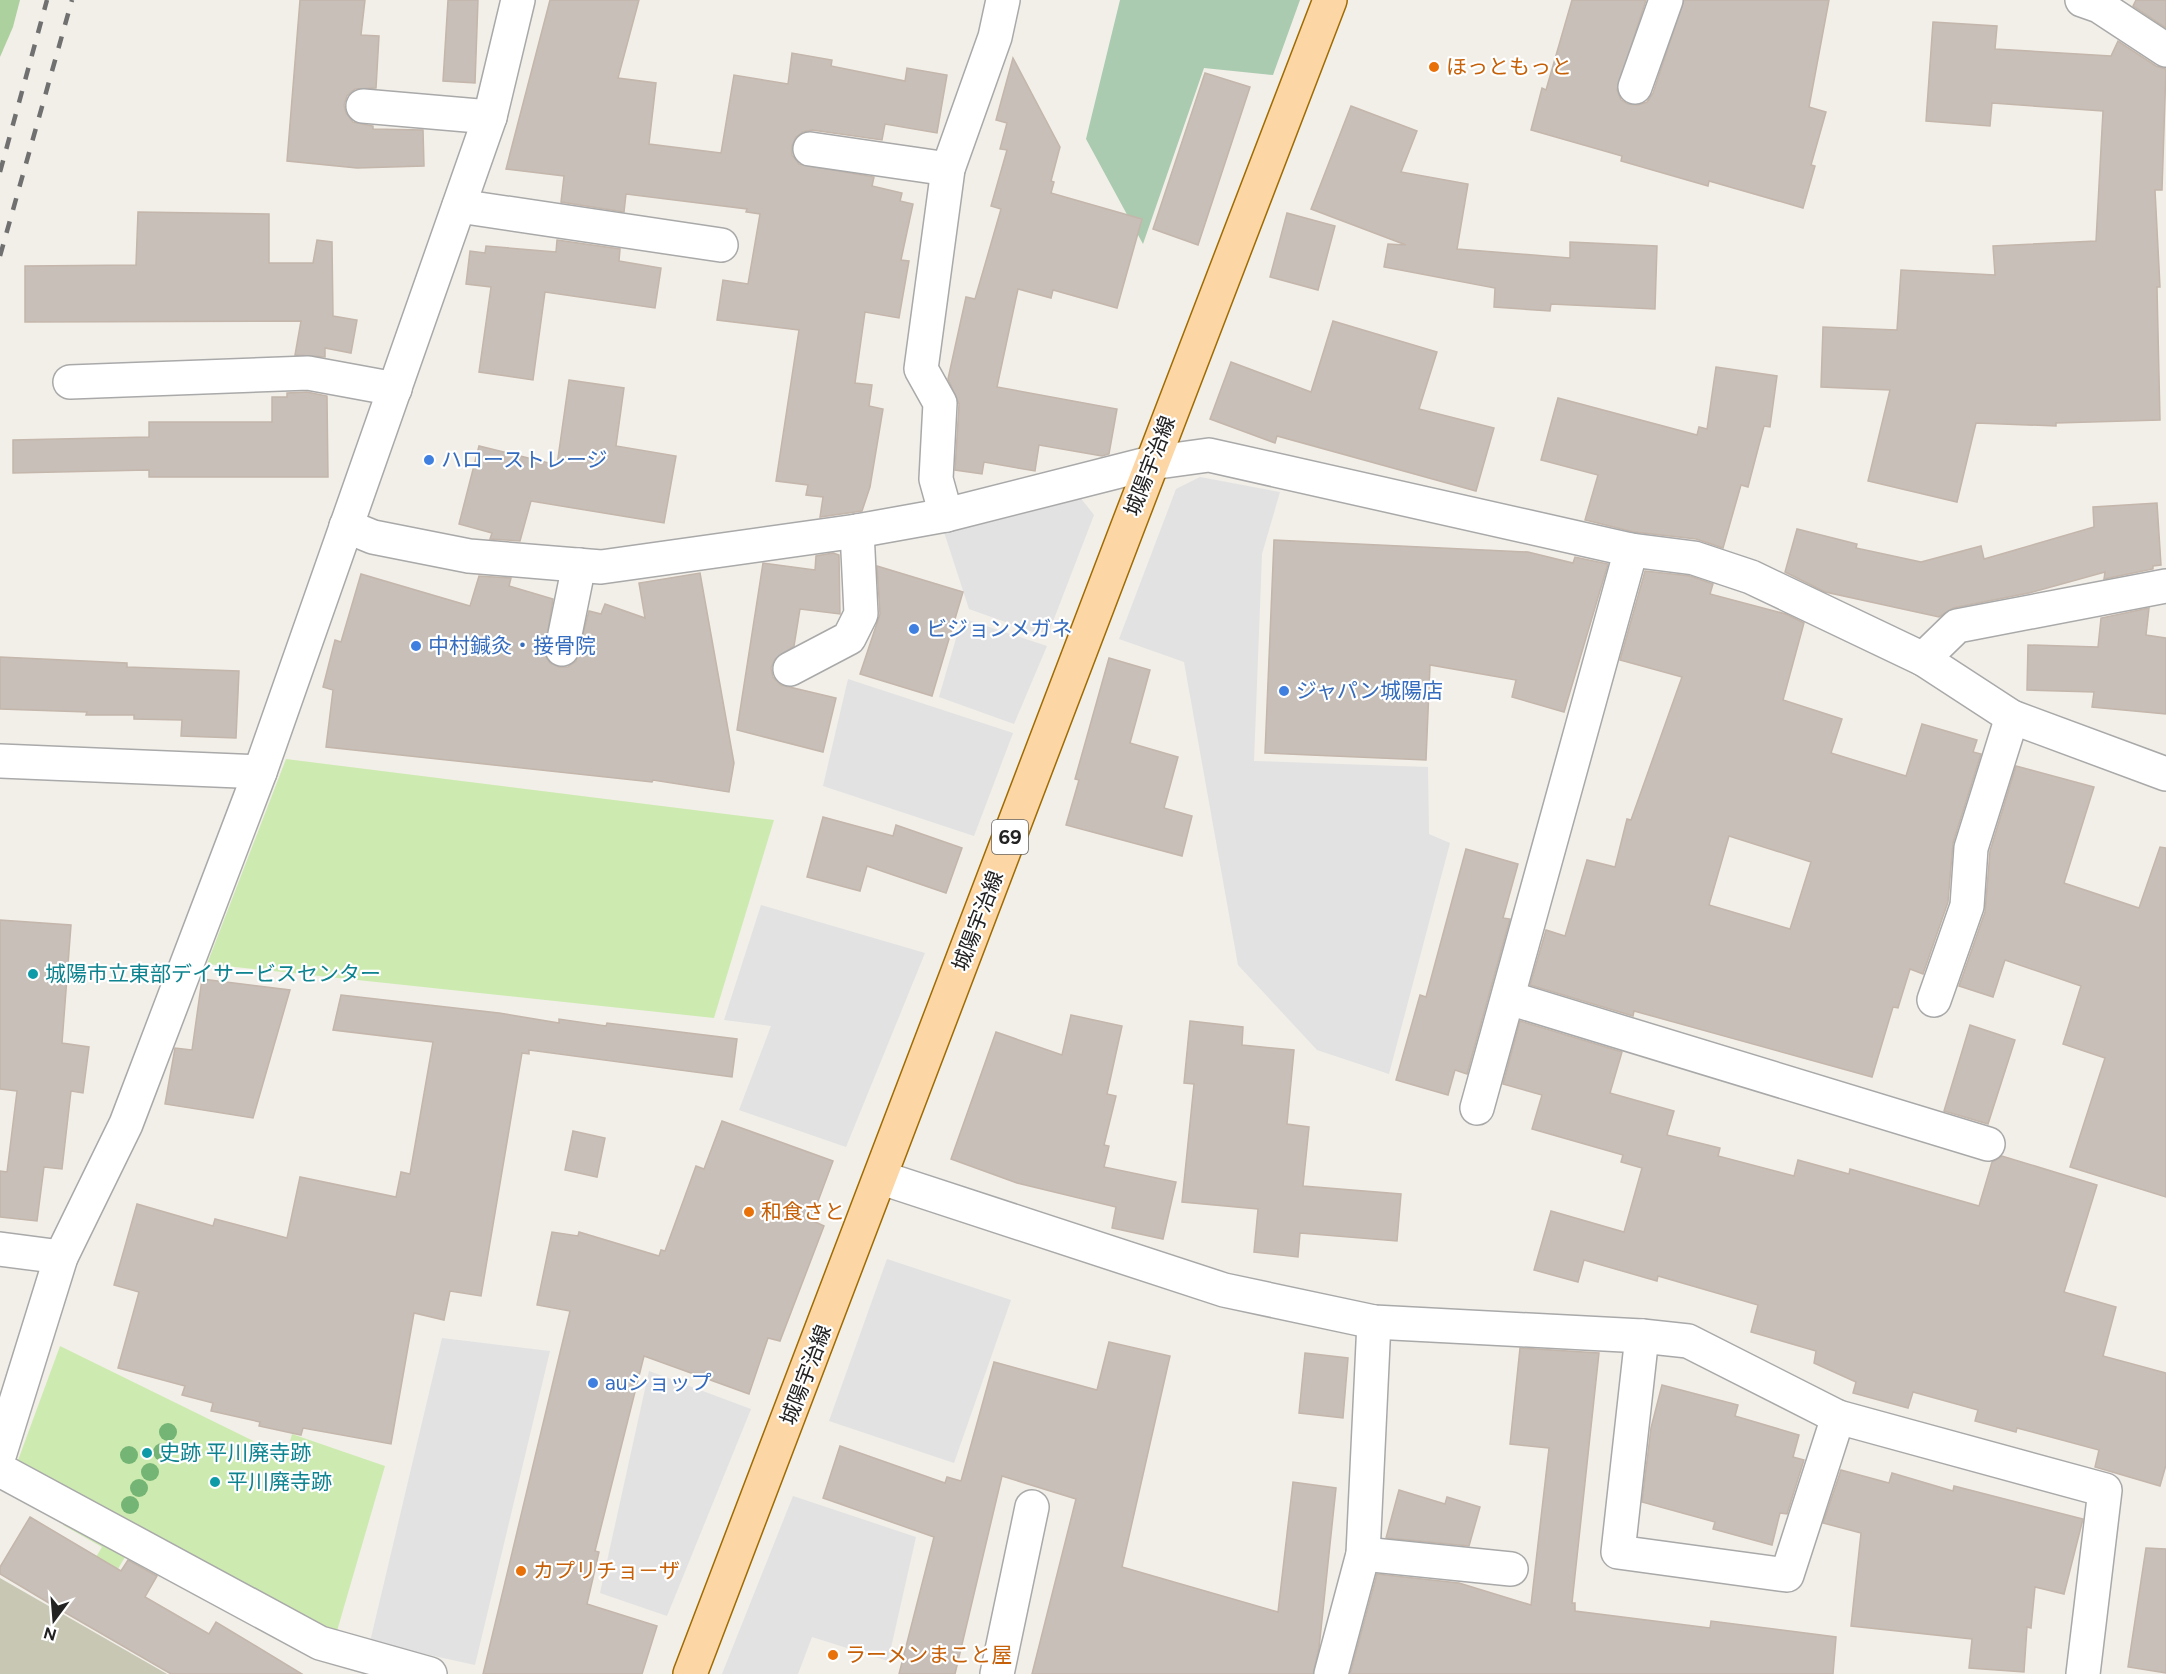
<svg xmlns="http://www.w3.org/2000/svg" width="2166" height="1674" viewBox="0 0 2166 1674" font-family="Figtree,'Noto Sans JP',sans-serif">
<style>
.construction{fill:#c7c7b4}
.grass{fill:#cdebb0}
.forest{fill:#add19e}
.cemetery{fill:#aacbaf}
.parking{fill:#e2e2e2}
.building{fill:#c7bfb8;stroke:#c4b6ab;stroke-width:1.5;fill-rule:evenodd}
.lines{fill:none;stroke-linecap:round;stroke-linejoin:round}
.minor-casing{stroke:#a9a9a9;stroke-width:36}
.primary-casing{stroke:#a06b00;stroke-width:36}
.minor{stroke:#fff;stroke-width:33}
.primary{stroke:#fcd6a4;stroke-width:33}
.rail{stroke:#707070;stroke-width:4.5;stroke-dasharray:12 12;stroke-linecap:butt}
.tree{fill:#74b475}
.food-dot{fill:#e8710a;stroke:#fff;stroke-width:2}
.shop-dot{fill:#3f7fe0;stroke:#fff;stroke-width:2}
.culture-dot{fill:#0f9aa8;stroke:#fff;stroke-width:2}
.labels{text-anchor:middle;stroke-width:4.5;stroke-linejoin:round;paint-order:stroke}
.shield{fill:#fff;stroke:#646464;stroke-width:1.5}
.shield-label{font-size:20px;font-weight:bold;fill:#222}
.food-label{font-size:21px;fill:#c56008;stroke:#fff;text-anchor:start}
.shop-label{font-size:21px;fill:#366cbe;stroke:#fff;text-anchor:start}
.street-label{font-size:21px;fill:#222;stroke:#fff}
.culture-label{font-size:21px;fill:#0d838f;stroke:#fff;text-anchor:start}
</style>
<rect width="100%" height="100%" fill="#f2efe9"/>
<!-- construction -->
<path class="construction" d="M0,1578L167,1674H0Z"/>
<!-- grass -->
<g class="grass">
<path d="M286,759L774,820L714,1018L207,964Z"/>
<path d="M60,1346L286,1457L292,1434L385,1466L337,1631L308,1625L139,1533L86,1624L63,1612L102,1547L63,1525L78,1498L17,1463Z"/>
</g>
<!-- forest -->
<path class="forest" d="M0,0H20L13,27L0,57Z"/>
<!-- cemetery -->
<path class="cemetery" d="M1120,0H1300L1273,75L1204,68L1143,244L1086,139Z"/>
<!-- parking -->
<g class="parking">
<path d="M1200,477L1280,492L1262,554L1254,761L1428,767L1429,834L1450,843L1389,1074L1317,1050L1238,965L1184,662L1119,639L1176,489Z"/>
<path d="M1079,496L1094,515L1047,637L969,609L944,532Z"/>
<path d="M962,618L1047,646L1014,724L939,697Z"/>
<path d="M848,679L1013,733L974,836L823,786Z"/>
<path d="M761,905L925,953L846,1147L739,1110L771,1026L724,1020Z"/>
<path d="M887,1259L1011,1300L954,1463L829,1421Z"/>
<path d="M442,1338L550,1351L475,1665L370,1642Z"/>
<path d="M649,1371L751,1409L667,1616L600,1593Z"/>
<path d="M793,1496L916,1537L888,1661L812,1637L798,1674H722Z"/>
</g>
<!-- building -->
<g class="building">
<path d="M300,0H365L361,35L379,36L376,88L355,89L347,96L344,105L346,113L353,122L373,126V129L423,130L424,166L357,168L287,161Z"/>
<path d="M448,0H478L475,83L443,81Z"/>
<path d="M550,0H639L618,78L656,83L649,144L721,153L734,75L788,84L792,53L832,60L831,66L905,81L907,68L947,75L937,133L885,124L882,140L812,130L803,132L796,137L792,146V155L799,164L874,177L872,186L902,193L900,201L913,204L901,260L909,261L899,318L865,312L855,383L872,385L869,406L883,409L870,487L862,511L820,517L823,497L806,495L808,485L776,481L799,330L717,320L723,280L748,284L760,214L746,212L747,209L626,194L624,212L561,202L564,176L506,169Z"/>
<path d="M1572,0H1646L1617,90L1621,100L1628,104L1638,105L1647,102L1653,93L1684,0H1829L1809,107L1826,112L1811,165L1815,166L1803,208L1709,181L1708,186L1621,161L1622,156L1531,130L1542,88L1546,90Z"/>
<path d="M2136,0H2166V28L2133,6Z"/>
<path d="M1933,22L1997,26L1995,49L2111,56L2118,41L2156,66L2166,69L2162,190H2155L2160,287H2157L2160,420L2056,423V426L1976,423L1957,502L1868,481L1890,390L1821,387L1823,327L1897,330L1901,270L1995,275L1993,246L2096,241L2103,111L1992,103L1990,126L1926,121Z"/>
<path d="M1013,58L1060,147L1051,181L1054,182L1051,193L1142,219L1117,308L1053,290L1051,298L1018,289L997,387L1117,409L1109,454L1102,456L1039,445L1035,471L984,462L982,474L955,470L959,404L948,379L966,297L975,299L1001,209L991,206L1007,150L1000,149L1007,123L996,120Z"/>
<path d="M1205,73L1250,87L1198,245L1153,229Z"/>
<path d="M1351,106L1417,131L1401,172L1468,184L1457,249L1570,258V242L1657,246L1655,309L1551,304L1550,311L1494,307L1495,288L1384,267L1388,244L1406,245L1311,209Z"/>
<path d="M138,212L269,214V263H313L317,240L332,242L333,316L357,320L351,353L325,348V357L295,355L301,321L25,322V266L136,265Z"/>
<path d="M1287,213L1335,226L1318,290L1270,277Z"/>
<path d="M557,240L620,249L619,261L661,268L655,308L545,292L533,380L479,372L491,287L466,284L470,251L485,253L486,246L556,252Z"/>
<path d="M1333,321L1437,352L1419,409L1494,428L1476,491L1277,436L1275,443L1210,419L1231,362L1311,392Z"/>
<path d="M1716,367L1777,376L1770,427L1764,426L1748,487L1741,485L1723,548L1696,539L1634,532L1585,520L1598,475L1541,460L1558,398L1697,435L1699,427L1707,429Z"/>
<path d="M569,380L624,388L616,446L676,456L664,523L531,501L520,541L490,539L492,533L459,524L479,446L557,465Z"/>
<path d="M307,392L327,396L328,477H149V470L13,473V440L149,437V422H272V397H287V393Z"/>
<path d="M2157,503L2161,565L2153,566V569L2104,579L2105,572L2029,593L1953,608L1939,617L1825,592L1785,572L1797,529L1857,544L1856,548L1921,562L1981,546L1984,559L2094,527L2093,507Z"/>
<path d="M1274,540L1528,552L1573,563L1575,557L1608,564L1564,712L1512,697L1516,680L1430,665L1426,760L1265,753Z"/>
<path d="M833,553L839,555L840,614L800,609L794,646L775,659L771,668L773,677L781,685L836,698L823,752L737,730L763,563L815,570L816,556Z"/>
<path d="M877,566L963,592L932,696L860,674L880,614Z"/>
<path d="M1645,571L1690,576L1713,584L1710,594L1786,614L1804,623L1783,700L1842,719L1831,753L1906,776L1922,724L1977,740L1973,752L1981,754L1953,843L1948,902L1923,974L1910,969L1898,1008L1893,1007L1872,1077L1634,1011L1633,1016L1530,985L1546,930L1565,936L1587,860L1615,867L1627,819L1631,820L1682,677L1620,660ZM1729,836L1811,862L1790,929L1709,905Z"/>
<path d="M700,573L734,763L729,792L653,780L652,782L326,747L333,690L323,687L335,640L341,642L361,574L470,606L479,576L511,578L509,586L553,599L544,654L550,663L559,667H568L576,661L589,611L601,614L605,604L645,618L639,583Z"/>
<path d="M2149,608L2146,635L2166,638V714L2092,707L2094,692L2027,690L2028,645L2098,647L2101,618Z"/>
<path d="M0,657L127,663V667L239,671L236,738L181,736L182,720L134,719V715H86L87,712L0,709Z"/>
<path d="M1109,658L1150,670L1130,743L1178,757L1164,808L1192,816L1182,856L1066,825L1079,780L1075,779Z"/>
<path d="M2016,766L2094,787L2064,883L2139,908L2160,847L2166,848V1197L2070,1167L2105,1058L2063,1044L2081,986L2005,960L1993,997L1959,986L1985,912L1990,851Z"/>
<path d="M823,817L893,836L896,825L962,848L946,893L867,866L860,891L807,877Z"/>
<path d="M1466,849L1518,864L1503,918L1510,919L1467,1074L1455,1070L1448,1095L1396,1080L1420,995L1426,997Z"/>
<path d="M0,920L71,925L62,1043L89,1047L83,1093L71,1091L62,1169L44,1167L37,1221L0,1217V1171L7,1172L17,1091L0,1089Z"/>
<path d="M202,979L290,990L253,1118L165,1104L175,1048L192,1050Z"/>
<path d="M341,995L499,1013L559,1023V1019L606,1026L607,1023L737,1039L732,1077L529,1050V1054L522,1053L481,1296L450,1291L444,1320L414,1313L391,1444L303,1428L301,1435L259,1426L260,1422L211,1411L213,1403L182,1395L185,1386L118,1368L139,1292L114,1285L137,1204L213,1226L215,1219L287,1238L300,1177L396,1197L401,1172L410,1174L433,1042L333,1030Z"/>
<path d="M1071,1015L1122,1026L1107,1094L1116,1096L1104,1145L1109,1146L1104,1167L1176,1182L1163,1239L1112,1228L1116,1207L1017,1183L951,1159L996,1032L1062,1055Z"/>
<path d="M1190,1021L1243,1027L1242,1045L1294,1050L1287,1124L1309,1127L1303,1186L1401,1194L1397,1241L1300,1233L1298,1257L1254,1252L1258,1209L1182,1202L1194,1084L1184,1083Z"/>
<path d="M1520,1021L1622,1052L1610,1093L1674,1111L1667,1135L1720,1148L1718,1156L1794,1176L1798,1160L1849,1174L1850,1169L1979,1206L1992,1162L2002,1156L2097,1185L2064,1292L2116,1307L2103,1356L2166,1373V1465L2160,1486L2095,1467L2099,1450L2017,1428L2016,1432L1975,1421L1978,1410L1913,1392L1908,1408L1853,1393L1856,1382L1814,1363L1816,1351L1751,1332L1758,1305L1658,1276L1657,1281L1584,1260L1578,1282L1534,1270L1551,1211L1624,1232L1642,1168L1621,1162L1623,1155L1532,1129L1542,1095L1503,1084Z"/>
<path d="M1970,1025L2015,1040L1988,1124L1944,1111Z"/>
<path d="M722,1121L833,1161L811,1220L824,1226L780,1341L768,1338L749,1394L644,1356L595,1551L599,1552L587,1604L657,1626L642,1674H483L570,1311L537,1305L552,1232L578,1236L579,1232L659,1256L661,1250L665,1251L696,1166L704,1169Z"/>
<path d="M573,1131L605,1138L597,1177L565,1170Z"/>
<path d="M1109,1342L1170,1356L1122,1567L1278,1612L1293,1482L1336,1488L1319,1648L1313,1674H1032L1076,1499L1002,1476L955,1674H899L934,1537L823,1498L840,1446L945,1483L947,1477L961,1481L994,1362L1097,1390Z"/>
<path d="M1520,1348L1599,1353L1572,1603H1575V1611L1710,1628L1711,1621L1836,1637L1833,1674H1350L1377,1574L1459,1583L1531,1605L1549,1448L1510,1444Z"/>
<path d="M1305,1353L1348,1358L1343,1418L1299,1413Z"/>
<path d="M1662,1385L1738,1405L1735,1416L1799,1435L1793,1457L1804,1460L1787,1514L1780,1513L1772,1545L1713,1529L1715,1522L1642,1502L1651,1428Z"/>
<path d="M1841,1470L1889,1483L1892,1473L1953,1491L1954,1486L2083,1519L2064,1594L2035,1587L2031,1628L2027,1627L2024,1672L1969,1668L1972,1639L1851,1626L1861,1533L1823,1523Z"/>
<path d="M1399,1490L1445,1504L1447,1497L1480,1507L1469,1546L1386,1538Z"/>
<path d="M30,1517L121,1571L128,1560L157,1576L145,1597L209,1634L216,1622L302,1674H171L59,1609L0,1574V1567Z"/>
<path d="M2146,1548L2166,1549V1673L2128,1667Z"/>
</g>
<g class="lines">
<!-- minor casing -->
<g class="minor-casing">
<g id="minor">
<path d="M2082,0L2099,6L2166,50"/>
<path d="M1635,87L1666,0"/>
<path d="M363,106L490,117"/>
<path d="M810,149L948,169"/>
<path d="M459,206L721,245"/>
<path d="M70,382L308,373L395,389"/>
<path d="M946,515L936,479L940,403L921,369L948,169L995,37L1003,0"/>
<path d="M346,526L373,537L469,556L601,567L857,531L946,515L1151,463L1209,455L1631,550L1694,558L1751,577L1923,659L2012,717L2166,774"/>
<path d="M562,649L579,565"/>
<path d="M1923,659L1957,626L2166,586"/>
<path d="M790,669L849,638L861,614L857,531"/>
<path d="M0,761L260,772"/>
<path d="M1509,998L1988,1144"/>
<path d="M1934,1000L1967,906L1971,848L2012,717"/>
<path d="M1477,1108L1631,550"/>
<path d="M882,1178L1224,1290L1374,1322L1642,1336L1688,1341L1838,1417L2105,1490L2083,1674"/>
<path d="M0,1249L61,1257"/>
<path d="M1642,1336L1618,1552L1787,1575L1838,1417"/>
<path d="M0,1453L61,1257L126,1124L260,772L490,117L518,0"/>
<path d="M0,1470L320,1643L430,1674"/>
<path d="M1363,1554L1511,1569"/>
<path d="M997,1674L1032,1507"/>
<path d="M1331,1674L1363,1554L1374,1322"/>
</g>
</g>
<!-- primary casing -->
<g class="primary-casing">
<path id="primary" d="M690,1674C905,1117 1114,557 1330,0"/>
</g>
<!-- minor -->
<use href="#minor" class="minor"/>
<!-- primary -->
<use href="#primary" class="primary"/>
<!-- rail -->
<g class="rail">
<path d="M0,172L47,0"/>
<path d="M0,256L72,0"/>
</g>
</g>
<!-- trees -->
<g class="tree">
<circle cx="168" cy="1432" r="9"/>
<circle cx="162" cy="1452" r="9"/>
<circle cx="129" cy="1455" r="9"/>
<circle cx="150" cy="1472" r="9"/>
<circle cx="139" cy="1488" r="9"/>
<circle cx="130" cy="1505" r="9"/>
</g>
<!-- markers -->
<g class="food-dot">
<circle cx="1434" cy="67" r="6"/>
<circle cx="749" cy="1212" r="6"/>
<circle cx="521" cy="1571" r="6"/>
<circle cx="833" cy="1655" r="6"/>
</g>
<g class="shop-dot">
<circle cx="429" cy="460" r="6"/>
<circle cx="914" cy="629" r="6"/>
<circle cx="416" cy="646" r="6"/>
<circle cx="1284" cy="691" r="6"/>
<circle cx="593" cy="1383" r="6"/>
</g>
<g class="culture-dot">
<circle cx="33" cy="974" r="6"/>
<circle cx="147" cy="1453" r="6"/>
<circle cx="215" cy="1482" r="6"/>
</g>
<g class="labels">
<!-- shield labels -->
<rect class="shield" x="992" y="820" width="36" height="34" rx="4.5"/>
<g class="shield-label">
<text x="1010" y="844">69</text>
</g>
<!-- food labels -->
<g class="food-label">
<text x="1446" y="74">ほっともっと</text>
<text x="761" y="1219">和食さと</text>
<text x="533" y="1578">カプリチョ－ザ</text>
<text x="845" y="1662">ラーメンまこと屋</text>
</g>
<!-- shop labels -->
<g class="shop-label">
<text x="441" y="467">ハローストレージ</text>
<text x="926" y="636">ビジョンメガネ</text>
<text x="428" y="653">中村鍼灸・接骨院</text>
<text x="1296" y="698">ジャパン城陽店</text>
<text x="605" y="1390">auショップ</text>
</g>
<!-- street labels -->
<g class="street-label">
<text transform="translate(1150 466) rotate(-69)" y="7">城陽宇治線</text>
<text transform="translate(978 921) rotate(-69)" y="7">城陽宇治線</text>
<text transform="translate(806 1375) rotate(-69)" y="7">城陽宇治線</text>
</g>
<!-- culture labels -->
<g class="culture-label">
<text x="45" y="981">城陽市立東部デイサービスセンター</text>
<text x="159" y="1460">史跡 平川廃寺跡</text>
<text x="227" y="1489">平川廃寺跡</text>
</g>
</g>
<!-- north arrow -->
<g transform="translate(54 1620) rotate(196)" stroke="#ffffff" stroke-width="4.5" paint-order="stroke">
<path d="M0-4.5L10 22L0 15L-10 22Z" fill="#222222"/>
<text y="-9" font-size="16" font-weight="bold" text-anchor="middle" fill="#222222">N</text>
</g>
</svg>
